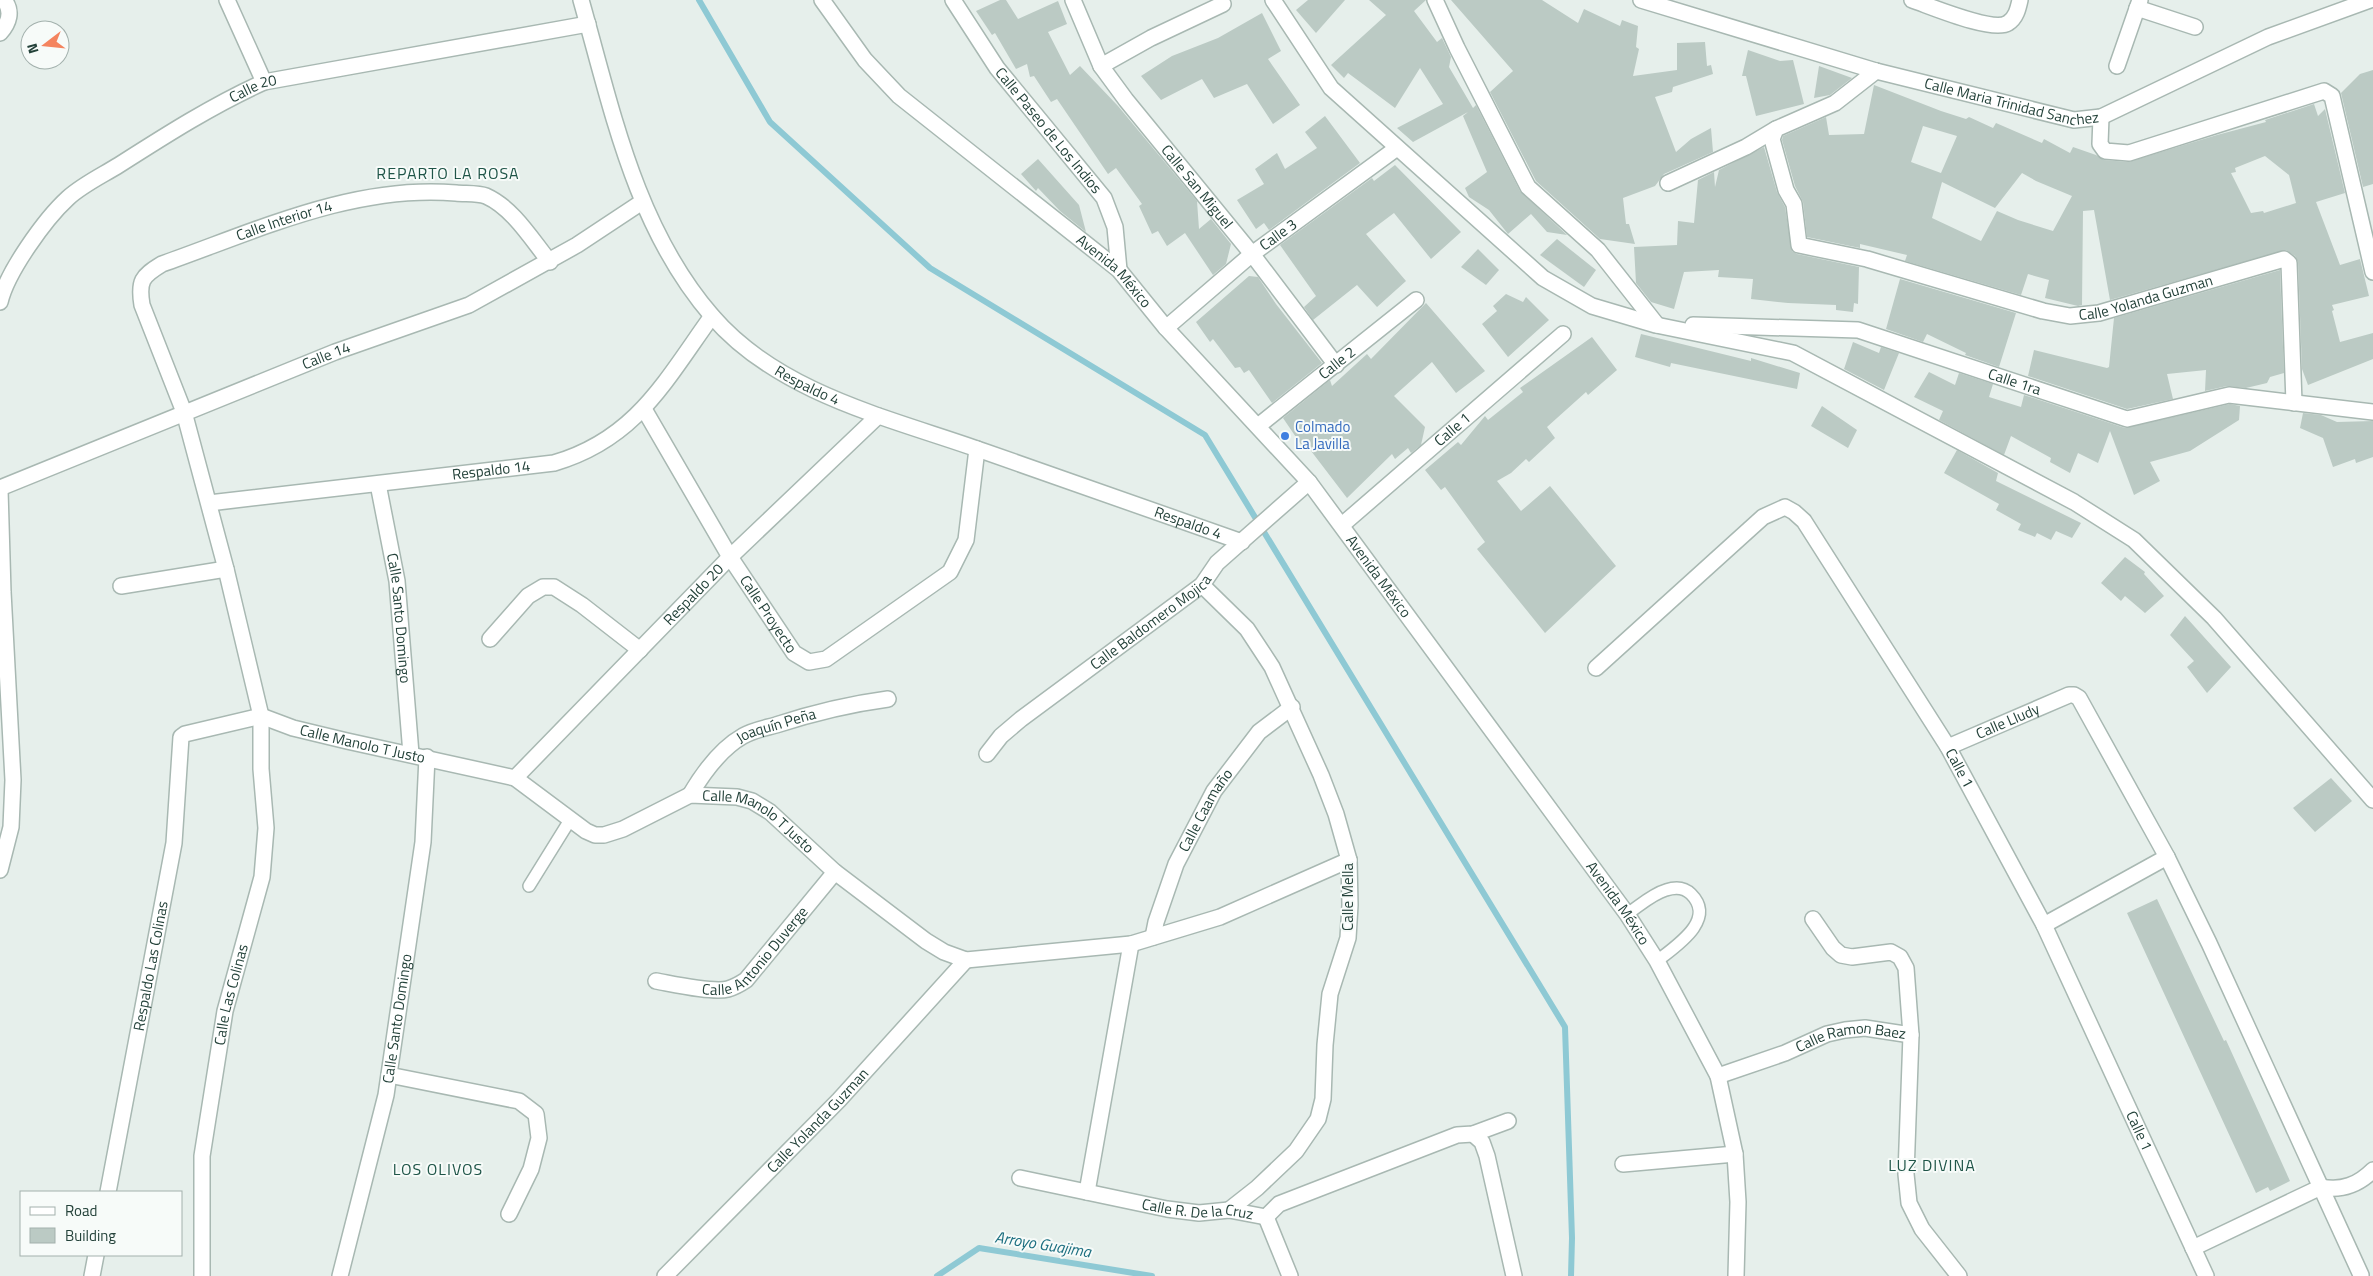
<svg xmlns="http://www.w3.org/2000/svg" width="2373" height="1276" viewBox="0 0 2373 1276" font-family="'Titillium Web',sans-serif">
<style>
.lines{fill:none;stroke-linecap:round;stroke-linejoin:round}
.stream{stroke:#8ec9d4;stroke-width:6}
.building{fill:#bbcac4;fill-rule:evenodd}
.service-casing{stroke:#a8b8b2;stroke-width:14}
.minor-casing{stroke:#a8b8b2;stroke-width:18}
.tertiary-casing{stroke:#a8b8b2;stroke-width:18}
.service{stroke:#fff;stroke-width:11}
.minor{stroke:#fff;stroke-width:15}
.tertiary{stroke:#fff;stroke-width:15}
.shop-dot{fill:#3f7fe0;stroke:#f7fbf9;stroke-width:2}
.labels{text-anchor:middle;stroke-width:4;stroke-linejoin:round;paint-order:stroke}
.street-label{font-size:15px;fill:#24423a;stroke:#f7fbf9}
.shop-label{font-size:15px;fill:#366cbe;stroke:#f7fbf9;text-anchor:start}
.neighbourhood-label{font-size:16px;letter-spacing:1px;fill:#1f5548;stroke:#f7fbf9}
.water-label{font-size:16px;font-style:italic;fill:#1c6f80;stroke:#f7fbf9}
</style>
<rect width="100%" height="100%" fill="#e6efeb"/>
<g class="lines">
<!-- stream -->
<g class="stream">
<path d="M699,0L770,122L930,268L1205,435L1565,1027L1572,1238L1571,1276"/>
<path d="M937,1276L979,1248L1152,1276"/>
</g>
</g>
<!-- building -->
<g class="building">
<path d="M1000,0H1006L1018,19L1058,1L1067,24L1048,32L1070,75L1080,66L1118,106L1197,201L1199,229L1211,219L1231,244L1226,264L1213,275L1185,233L1167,246L1158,231L1152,234L1139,206L1142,204L1116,168L1108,174L1057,99L1051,102L1034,76L1030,77L1027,64L1016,69L995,33L992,35L976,11Z"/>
<path d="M1308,0H1345L1316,33L1296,10Z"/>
<path d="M1369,0H1426L1414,11L1437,42L1442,38L1451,57L1449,67L1473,108L1476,105L1520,191L1567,235L1547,232L1531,214L1508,234L1489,210L1469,197L1465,188L1487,172L1463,116L1468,112L1413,142L1397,128L1443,104L1420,68L1395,108L1348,73L1344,78L1331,65L1386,15Z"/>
<path d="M1451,0H1542L1578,23L1584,9L1620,26L1622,20L1638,26L1636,47L1639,49L1633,76L1677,70V43L1705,42L1707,66L1711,65L1713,74L1673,87L1672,92L1655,97L1676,152L1691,139L1711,128L1713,152L1664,174L1655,186L1623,198L1626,224H1629L1635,244L1600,239L1536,181L1490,92L1513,71Z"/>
<path d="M1262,13L1281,51L1268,59L1300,105L1273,124L1247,84L1214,98L1202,79L1161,100L1141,76L1172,56L1218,38Z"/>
<path d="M1748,50L1780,61L1793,60L1804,104L1756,116L1746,76H1742Z"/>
<path d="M1819,66L1852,78L1830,95L1814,98Z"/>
<path d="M2373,70V184L2363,187L2341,93L2360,74Z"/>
<path d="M1874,85L1941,111L1966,119L1969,117L1993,128L1996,123L2042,143L2044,139L2070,153L2073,147L2096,155L2104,160L2128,162L2217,135L2266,122L2265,120L2314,104L2318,116L2325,109L2345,193L2316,202L2340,265L2360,259L2369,296L2332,305L2334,310L2332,311L2340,342L2373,333V359L2308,385L2302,369L2298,262L2295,256L2286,250L2110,300L2094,210L2083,211L2082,305L2078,306L2045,298L2049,280L2028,274L2021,295L1905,261L1907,255L1860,244V248L1807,237L1803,202L1795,186L1782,140L1783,136L1826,117L1829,135L1864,134ZM1923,126L1957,136L1941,173L1911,162ZM2265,156L2289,175L2296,203L2264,213L2263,211L2251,213L2231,173L2236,172L2235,168ZM2022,173L2036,181L2072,196L2053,231L2018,220L1997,211L1981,241L1932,218L1942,182L1995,208Z"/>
<path d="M1325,116L1360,163L1269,230L1264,223L1256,229L1237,200L1264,184L1255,169L1277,153L1285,169L1317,148L1305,132Z"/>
<path d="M1764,147L1777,192L1785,207L1792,251L1797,254L1859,267L1858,304L1854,303L1853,312L1836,310V305L1788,303L1751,299L1753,279L1718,277L1719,270L1684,272L1674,309L1651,302L1636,283L1634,247L1677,245L1678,221L1694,223L1698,180L1714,172L1715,187L1719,170Z"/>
<path d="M1038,159L1079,205L1086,232L1060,211L1038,188L1036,191L1021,174Z"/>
<path d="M1395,165L1461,232L1431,259L1394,213L1366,234L1406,281L1377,307L1357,285L1313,320L1304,307L1316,296L1280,245L1372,178L1374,181Z"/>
<path d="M1557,239L1596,270L1584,287L1540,255Z"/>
<path d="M1478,249L1499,270L1486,285L1461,267Z"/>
<path d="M2280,270L2284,373L2270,377L2267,383L2246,388L2227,386L2205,391L2206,370L2167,374L2173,399L2127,409L2028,376L2034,350L2107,368L2109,367L2114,318Z"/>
<path d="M1249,276L1258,277L1276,304L1322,363L1272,403L1249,370L1244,373L1240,367L1235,368L1213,339L1210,342L1196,322Z"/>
<path d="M1900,279L2016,313L1999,367L1965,355L1966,353L1927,334L1923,342L1886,329Z"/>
<path d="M1506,294L1523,302L1526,297L1549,320L1508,357L1482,324L1497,311L1493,306Z"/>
<path d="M1426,303L1485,371L1456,393L1432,362L1394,396L1425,427L1421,445L1411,453L1408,448L1395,459L1392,454L1347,498L1305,443L1302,446L1283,418L1330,380L1332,386L1367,354L1371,359Z"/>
<path d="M1641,334L1751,361V358L1800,373L1797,389L1671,363L1670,367L1635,357Z"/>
<path d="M1592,337L1617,370L1588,395L1586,392L1547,427L1555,438L1529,462L1526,459L1511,473L1497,481L1521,511L1550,486L1616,566L1545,633L1477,549L1485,542L1445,487L1441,490L1425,470L1458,442L1461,445L1485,416L1488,420L1523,392L1520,388Z"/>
<path d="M1853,342L1879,353L1881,347L1899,353L1884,390L1844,369Z"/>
<path d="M1929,372L1955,385L1959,373L1993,384L1989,397L2021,407L2024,395L2125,428L2230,404L2240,406L2239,420L2190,451L2150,462L2160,481L2134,495L2110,431L2098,463L2078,453L2070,473L2050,462L2051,458L2011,436L2004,455L1939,420L1943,411L1914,397Z"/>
<path d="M1822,406L1857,430L1848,448L1811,426Z"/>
<path d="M2303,413L2321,415L2337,422L2373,421V457L2356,463L2355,459L2333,467L2323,438L2300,428Z"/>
<path d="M1957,450L1998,473L1996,481L2081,523L2072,538L2056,531L2051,540L2037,533L2035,537L2018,530L2021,524L1996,510L1999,504L1944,473Z"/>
<path d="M2125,557L2145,572L2144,574L2164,596L2145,613L2125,596L2121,601L2101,583Z"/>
<path d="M2185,616L2231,667L2207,693L2187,667L2194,661L2170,635Z"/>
<path d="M2331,778L2352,801L2315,832L2293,808Z"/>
<path d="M2157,899L2224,1041L2226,1040L2290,1181L2270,1191L2268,1187L2256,1193L2127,913Z"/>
</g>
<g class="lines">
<!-- service casing -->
<g class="service-casing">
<g id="service">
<path d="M529,886L570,820"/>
<path d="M1627,914C1638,907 1652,894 1666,890C1675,887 1684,887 1691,894C1717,920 1676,946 1657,961"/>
</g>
</g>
<!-- minor casing -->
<g class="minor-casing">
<g id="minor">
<path d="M227,0L264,82"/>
<path id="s1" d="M581,0C612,109 635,227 712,316C779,394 890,418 983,451C1070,481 1156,512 1242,542"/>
<path id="s2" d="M953,0L997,68L1104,198L1115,227L1119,270"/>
<path id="s3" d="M1073,0L1101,66L1126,100L1252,254L1336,365"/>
<path d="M1273,0L1331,88L1543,278L1592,306L1656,325L1793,353L2074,502L2134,540L2214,618L2373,800"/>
<path d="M1435,0L1457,48L1528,187L1598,250L1657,325"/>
<path id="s4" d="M1641,0L1876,71L2074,120L2101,117L2268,37L2370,0"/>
<path d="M1912,0C1930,6 1993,33 2008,23C2016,18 2018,9 2020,0"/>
<path d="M2137,8L2195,27"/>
<path d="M0,33C9,23 13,11 4,0"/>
<path d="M1101,66L1151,38L1223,4"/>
<path d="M2117,66L2140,0"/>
<path id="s5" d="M1876,71L1835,103L1776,129L1772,139L1786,190L1794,204L1799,245L1867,259L2043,311L2070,316L2099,313L2284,259L2289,263L2294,403"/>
<path d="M2101,117L2100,144L2105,151L2129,153L2324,91L2332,96L2373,272"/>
<path d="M1668,183L1746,147L1776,129"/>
<path id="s6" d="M0,302C7,272 45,219 68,198C82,185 103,175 119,165C166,135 213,105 264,82L588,24"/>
<path id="s7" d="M1693,325L1858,330L2127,419L2229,395L2373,412"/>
<path id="s8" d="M1166,328L1252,254L1397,148"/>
<path id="s9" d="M644,409L730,557L794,653L809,662L826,659L950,572L966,540L977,449"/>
<path id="s10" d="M1258,426L1416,300"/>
<path id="s11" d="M378,484L397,581L411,754"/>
<path id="s12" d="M0,488L335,352L469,305L577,245L642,202"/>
<path d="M0,490L3,592L13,780L11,827L0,870"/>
<path id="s13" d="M209,503L554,463C636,439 665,381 712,316"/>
<path id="s14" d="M1342,525L1563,334"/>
<path d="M1202,585L1247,629L1272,667L1321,775L1336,814L1349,860L1350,905L1348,938L1330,994L1325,1045L1323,1099L1318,1119L1296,1151L1257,1188L1229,1210"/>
<path d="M121,586L226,569"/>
<path d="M490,639L528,596L543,587H554L582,605L640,650"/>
<path id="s15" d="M1596,668L1763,517L1785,507L1794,512L1804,521L1948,747L2044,925L2206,1276"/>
<path id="s16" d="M1948,747L2069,695H2074L2079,698L2167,857L2209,943L2361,1275"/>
<path id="s17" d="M987,754L1001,736L1021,719L1202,585L1217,563L1309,482"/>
<path id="s18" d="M515,778L730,557L878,416"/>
<path id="s19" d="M690,795C703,773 720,749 743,736C753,730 766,728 776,725C813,713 850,704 888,699"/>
<path d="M1813,919L1833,948L1841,955L1852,957L1891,952L1900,957L1906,968L1911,1035L1906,1174L1909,1203L1922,1229L1959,1276"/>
<path d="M2044,925L2167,857"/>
<path id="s20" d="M1153,937L1156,922L1176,864L1214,791L1259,732L1292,707"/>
<path id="s21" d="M656,981C673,984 713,993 728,989C735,987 740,984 746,980L835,872"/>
<path d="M389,1075L519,1101L536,1114L539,1138L531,1169L509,1214"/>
<path id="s22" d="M1718,1076L1785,1053L1827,1034L1845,1030L1865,1028L1911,1035"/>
<path d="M1473,1134L1482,1142L1487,1156L1514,1276"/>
<path d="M1623,1164L1735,1154"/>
<path id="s23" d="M1020,1178L1167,1209L1199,1213L1229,1210L1266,1217L1279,1204L1457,1135L1473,1134L1508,1121"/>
<path id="s24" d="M108,1192L174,843L181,737L185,734L261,716L293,728L347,741L515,778L586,831L595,835H604L623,829L690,795L737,797L752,801L770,812L835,872L926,941L944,952L966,960L1131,944L1220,917L1349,860"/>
<path d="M1087,1192L1131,944"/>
<path d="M1266,1217L1290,1276"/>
<path d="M2193,1248L2321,1187C2342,1191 2358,1185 2373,1170"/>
<path d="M92,1276L96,1255"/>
<path id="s25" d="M202,1276V1156L225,1011L262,877L266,828L261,769V716L226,569L184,412L142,305C138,281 142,276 162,264C256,231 354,184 456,193C465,194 478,193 486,196C513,208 532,240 550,262"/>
<path id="s26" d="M340,1276L386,1095L423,842L427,757"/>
<path id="s27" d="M665,1276L839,1100L966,960"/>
</g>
</g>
<!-- tertiary casing -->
<g class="tertiary-casing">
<g id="tertiary">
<path id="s28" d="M822,0L865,60L899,96L1119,270L1166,328L1309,482L1627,914L1657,961L1718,1076L1735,1154L1738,1202L1736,1276"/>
</g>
</g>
<!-- service -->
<use href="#service" class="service"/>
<!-- minor -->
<use href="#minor" class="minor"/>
<!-- tertiary -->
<use href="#tertiary" class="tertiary"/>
</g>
<!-- markers -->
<circle class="shop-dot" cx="1285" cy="436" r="5"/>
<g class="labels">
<!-- street labels -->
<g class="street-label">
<text dy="5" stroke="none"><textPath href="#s6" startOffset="341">Calle 20</textPath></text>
<text dy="5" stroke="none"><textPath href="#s4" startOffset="385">Calle Maria Trinidad Sanchez</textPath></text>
<text dy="5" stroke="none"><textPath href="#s2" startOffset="162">Calle Paseo de Los Indios</textPath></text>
<text dy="5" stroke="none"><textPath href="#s3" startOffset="226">Calle San Miguel</textPath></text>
<text dy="5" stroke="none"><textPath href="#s25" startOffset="1176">Calle Interior 14</textPath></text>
<text dy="5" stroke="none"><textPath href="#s8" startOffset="146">Calle 3</textPath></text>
<text dy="5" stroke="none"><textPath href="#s28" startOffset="401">Avenida México</textPath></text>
<text dy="5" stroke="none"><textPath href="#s5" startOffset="596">Calle Yolanda Guzman</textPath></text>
<text dy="5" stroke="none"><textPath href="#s12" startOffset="352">Calle 14</textPath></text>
<text dy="5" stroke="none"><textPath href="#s10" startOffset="101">Calle 2</textPath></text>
<text dy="5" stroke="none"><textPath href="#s7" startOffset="330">Calle 1ra</textPath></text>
<text dy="5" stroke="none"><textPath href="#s1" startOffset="464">Respaldo 4</textPath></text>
<text dy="5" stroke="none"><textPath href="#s14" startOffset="146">Calle 1</textPath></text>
<text dy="5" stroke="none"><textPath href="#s13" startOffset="284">Respaldo 14</textPath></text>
<text dy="5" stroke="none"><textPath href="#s1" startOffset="869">Respaldo 4</textPath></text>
<text dy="5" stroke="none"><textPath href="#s28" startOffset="806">Avenida México</textPath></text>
<text dy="5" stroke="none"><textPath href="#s18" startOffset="256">Respaldo 20</textPath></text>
<text dy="5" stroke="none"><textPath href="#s9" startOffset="240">Calle Proyecto</textPath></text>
<text dy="5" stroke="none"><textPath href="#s11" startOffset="136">Calle Santo Domingo</textPath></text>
<text dy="5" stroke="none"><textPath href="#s17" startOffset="211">Calle Baldomero Mojica</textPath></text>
<text dy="5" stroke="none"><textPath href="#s16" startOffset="65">Calle Lludy</textPath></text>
<text dy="5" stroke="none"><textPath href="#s19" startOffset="115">Joaquín Peña</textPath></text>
<text dy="5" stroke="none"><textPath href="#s24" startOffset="650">Calle Manolo T Justo</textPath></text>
<text dy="5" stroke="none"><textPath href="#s15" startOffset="565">Calle 1</textPath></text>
<text dy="5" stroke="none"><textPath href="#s20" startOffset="138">Calle Caamaño</textPath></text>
<text dy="5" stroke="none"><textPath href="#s24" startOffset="1085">Calle Manolo T Justo</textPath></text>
<text transform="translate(1348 897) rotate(-90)" y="5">Calle Mella</text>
<text dy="5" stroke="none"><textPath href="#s28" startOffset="1211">Avenida México</textPath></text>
<text dy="5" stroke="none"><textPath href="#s21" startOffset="116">Calle Antonio Duverge</textPath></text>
<text dy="5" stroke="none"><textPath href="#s24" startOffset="230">Respaldo Las Colinas</textPath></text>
<text dy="5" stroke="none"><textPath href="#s25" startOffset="284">Calle Las Colinas</textPath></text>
<text dy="5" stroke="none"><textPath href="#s26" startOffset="264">Calle Santo Domingo</textPath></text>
<text dy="5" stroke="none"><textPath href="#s22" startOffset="140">Calle Ramon Baez</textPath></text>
<text dy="5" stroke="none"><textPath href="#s27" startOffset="218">Calle Yolanda Guzman</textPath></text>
<text dy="5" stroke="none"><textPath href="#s15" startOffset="970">Calle 1</textPath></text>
<text dy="5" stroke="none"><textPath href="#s23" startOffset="181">Calle R. De la Cruz</textPath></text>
</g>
<!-- shop labels -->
<g class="shop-label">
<text x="1295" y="432">Colmado<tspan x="1295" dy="17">La Javilla</tspan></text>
</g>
<!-- neighbourhood labels -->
<g class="neighbourhood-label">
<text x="448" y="179">REPARTO LA ROSA</text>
<text x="1932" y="1171">LUZ DIVINA</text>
<text x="438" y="1175">LOS OLIVOS</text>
</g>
<!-- water labels -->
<g class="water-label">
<text transform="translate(1043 1244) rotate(9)" y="6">Arroyo Guajima</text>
</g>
</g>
<!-- legend -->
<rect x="20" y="1191" width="162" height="65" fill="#f7fbf9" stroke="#a3b1ad"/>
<rect x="30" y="1207" width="25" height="8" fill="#ffffff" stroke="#a3b1ad"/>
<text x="65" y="1216" font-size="15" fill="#24423a">Road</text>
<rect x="30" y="1228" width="25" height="15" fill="#bbcac4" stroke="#a3b1ad"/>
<text x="65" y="1241" font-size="15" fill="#24423a">Building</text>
<!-- north arrow -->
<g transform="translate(45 45) rotate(254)"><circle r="24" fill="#f7fbf9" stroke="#a3b1ad"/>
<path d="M0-4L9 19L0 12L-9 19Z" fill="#f4845f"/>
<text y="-8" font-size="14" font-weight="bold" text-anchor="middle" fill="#24423a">N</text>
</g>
</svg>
